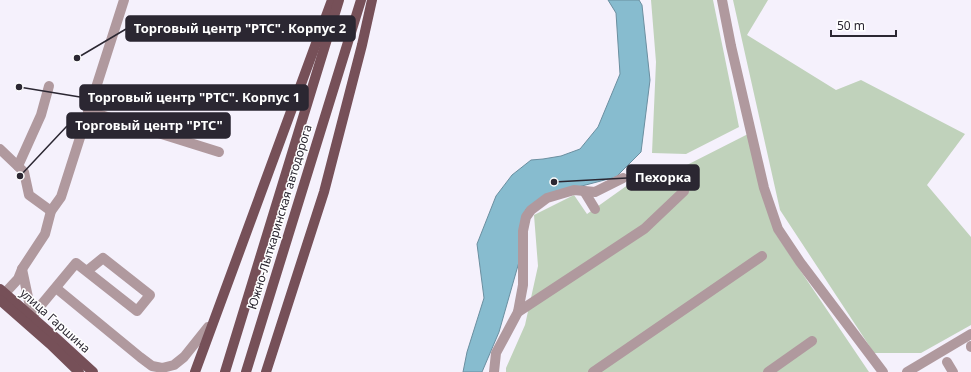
<svg xmlns="http://www.w3.org/2000/svg" width="971" height="372" viewBox="0 0 971 372" font-family="'Noto Sans',sans-serif">
<style>
.green{fill:#c0d2bb}
.water{fill:#87bccf;stroke:#6b8fa0}
.lines{fill:none;stroke-linecap:round;stroke-linejoin:round}
.minor{stroke:#b0999e;stroke-width:10}
.major{stroke:#765058;stroke-width:10}
.labels{text-anchor:middle;stroke-width:3;stroke-linejoin:round;paint-order:stroke}
.street-label{font-size:12px;fill:#2b2732;stroke:#fff}
.leader{fill:none;stroke:#2b2732;stroke-width:1.5}
.callout-dot{fill:#2b2732;stroke:#fff;stroke-width:1.5}
.callout{fill:#2b2732;stroke:#2b2732;stroke-width:1.5}
.callout-label{font-size:13px;text-anchor:middle;font-weight:bold;fill:#fff}
</style>
<rect width="100%" height="100%" fill="#f5f1fc"/>
<!-- green -->
<g class="green">
<path d="M651,0H713L739,127L686,154L652,153L656,62Z"/>
<path d="M733,0H768L747,35L836,90L861,80L965,134L927,185L971,237V325L921,353H874L780,210Z"/>
<path d="M748,134L775,233L869,372H506V368L525,325L538,266L534,215L574,195L587,214L653,167L681,168Z"/>
</g>
<!-- water -->
<path class="water" d="M608,0H639L642,5L650,80L641,152L616,177L578,187L526,209L521,255L499,332L482,372H463L467,352L484,298L477,244L496,196L512,175L531,160L543,159L561,156L580,149L598,127L620,74L616,13Z"/>
<g class="lines">
<!-- minor -->
<g class="minor">
<path d="M722,0L731,46L764,188L778,229L800,262L883,372"/>
<path d="M88,111L219,152"/>
<path d="M0,149L24,172L29,195L51,211"/>
<path d="M18,166L41,115L49,86"/>
<path d="M584,191L595,209"/>
<path d="M22,269L32,316"/>
<path d="M56,288L140,357L152,366L162,368L174,365L184,357L208,327"/>
<path d="M5,293L18,279L22,269L45,234L51,211L61,197L124,0"/>
<path d="M518,312L523,285V231L526,217L531,210L547,198L574,190L595,192L623,178"/>
<path d="M32,316L76,263L137,311L150,295L103,258L87,271"/>
<path d="M971,346V347"/>
<path d="M947,362L953,372"/>
<path d="M494,372L496,353L518,312L644,229L684,191"/>
<path d="M593,372L762,256"/>
<path d="M768,372L812,341"/>
<path d="M907,372L971,334"/>
</g>
<!-- major -->
<g class="major">
<path d="M0,289L57,339L93,372"/>
<path d="M0,300L50,344L79,372"/>
<path d="M195,372L332,0"/>
<path d="M225,372L339,0"/>
<path d="M246,372L361,0"/>
<path d="M266,372L324,192L362,45L372,0"/>
</g>
</g>
<g class="labels">
<!-- street labels -->
<g class="street-label">
<text transform="translate(280 217) rotate(-73)" y="4">Южно-Лыткаринская автодорога</text>
<text transform="translate(55 321) rotate(42)" y="4">улица Гаршина</text>
</g>
</g>
<!-- callouts -->
<path class="leader" d="M77 58L126 29M19 87L80 97M20 176L67 126M554 182L627 178"/>
<g class="callout-dot">
<circle cx="77" cy="58" r="4"/>
<circle cx="19" cy="87" r="4"/>
<circle cx="20" cy="176" r="4"/>
<circle cx="554" cy="182" r="4"/>
</g>
<g class="callout">
<rect x="126" y="16" width="229" height="25" rx="4"/>
<rect x="80" y="85" width="228" height="25" rx="4"/>
<rect x="67" y="113" width="163" height="25" rx="4"/>
<rect x="627" y="165" width="72" height="25" rx="4"/>
</g>
<g class="callout-label">
<text x="240" y="33">Торговый центр "РТС". Корпус 2</text>
<text x="194" y="102">Торговый центр "РТС". Корпус 1</text>
<text x="149" y="130">Торговый центр "РТС"</text>
<text x="663" y="182">Пехорка</text>
</g>
<!-- scale -->
<path d="M831 30v6h65v-6" fill="none" stroke="#2b2732" stroke-width="2"/>
<text x="837" y="30" font-size="12" fill="#2b2732" stroke="#ffffff" stroke-width="3" paint-order="stroke">50 m</text>
</svg>
